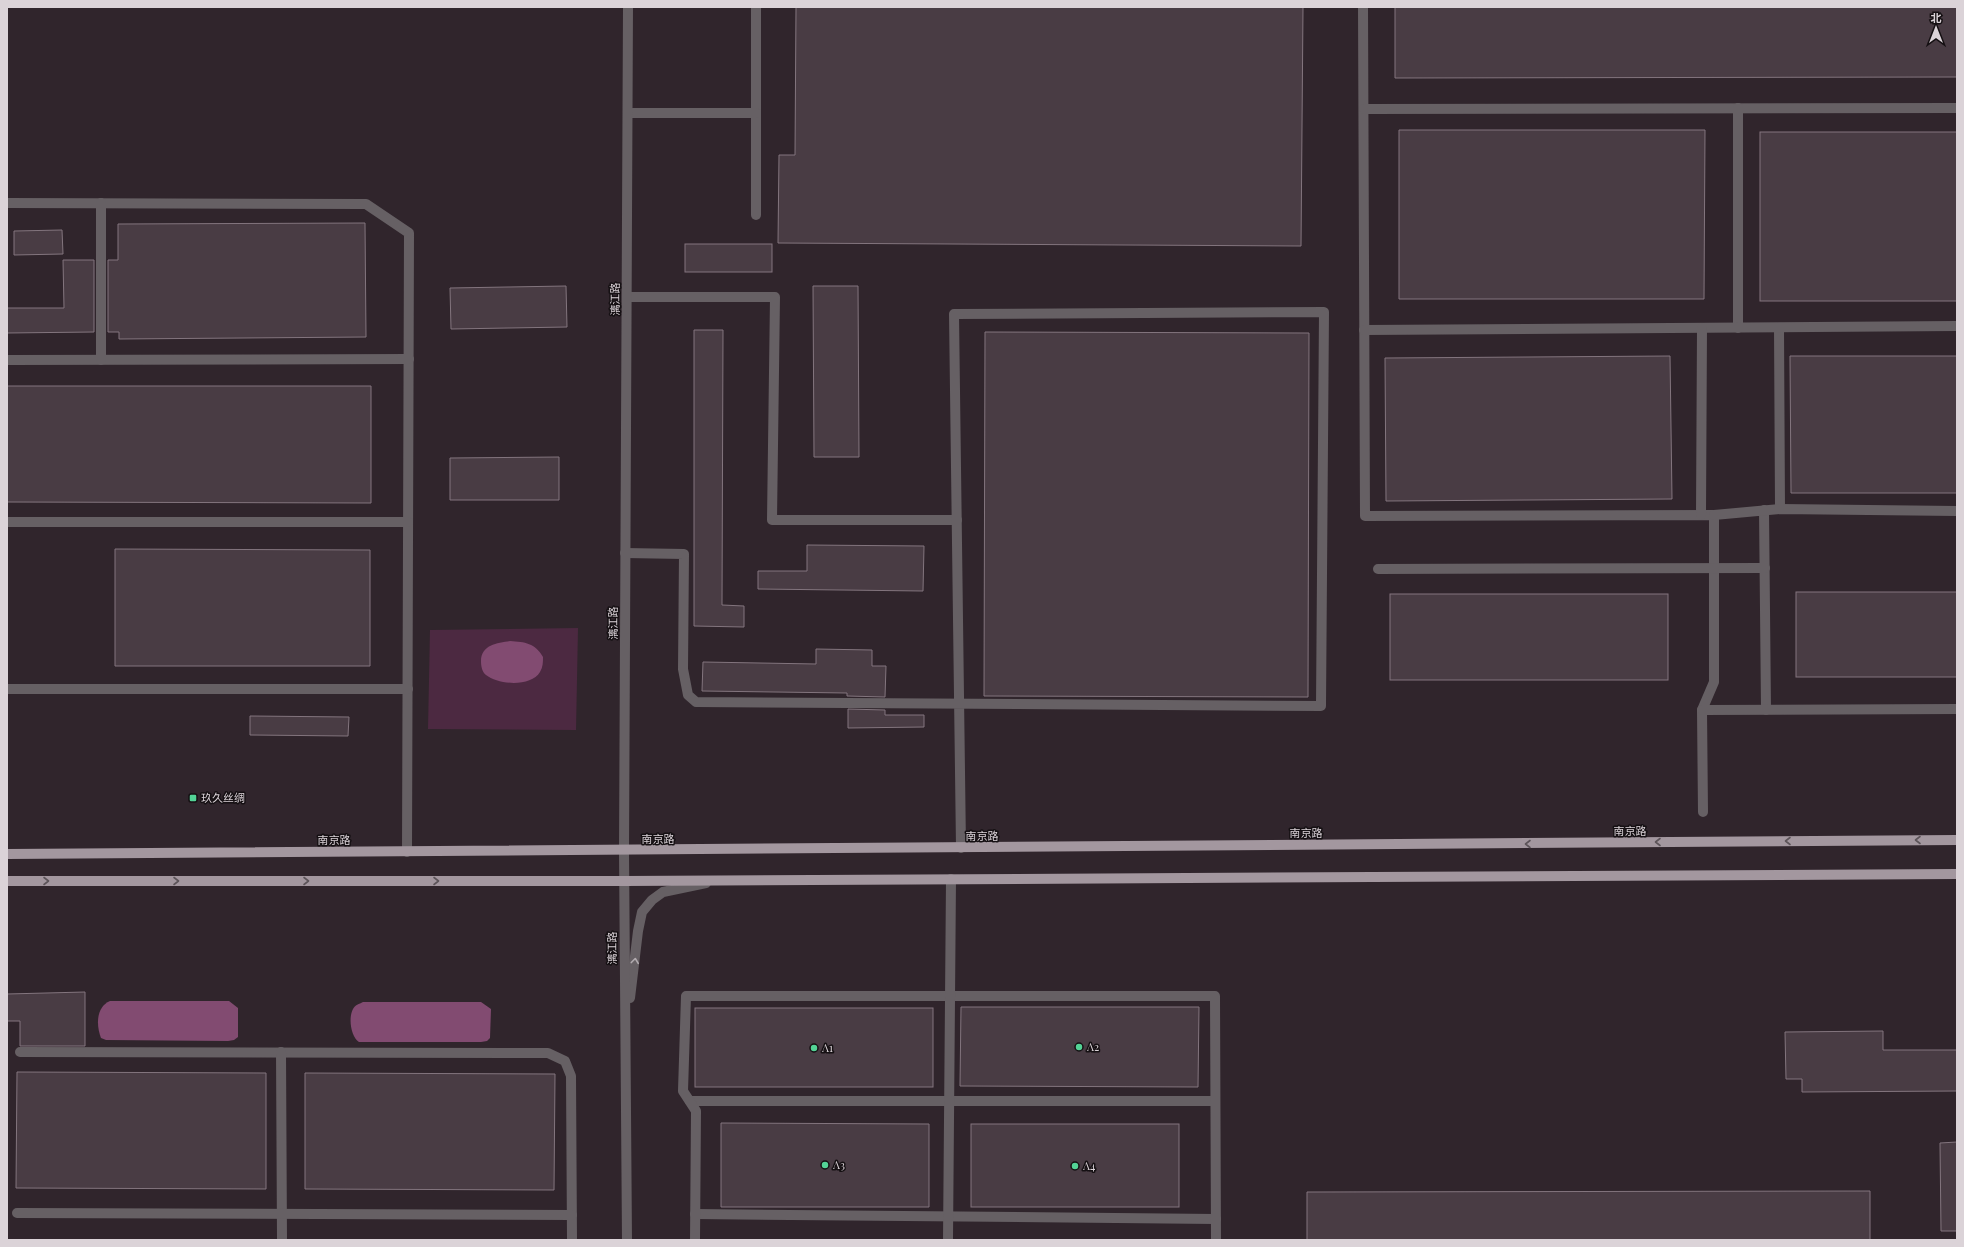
<svg xmlns="http://www.w3.org/2000/svg" width="1964" height="1247" viewBox="0 0 1964 1247" font-family="'Playfair Display','Noto Sans SC',serif">
<style>
.green{fill:#4c2941}
.water{fill:#824b71}
.building{fill:#493c44;stroke:#83757e}
.lines{fill:none;stroke-linecap:round;stroke-linejoin:round}
.minor{stroke:#666064;stroke-width:10}
.major{stroke:#a3979f;stroke-width:10}
.oneway{stroke:#5c5459}
.oneway2{stroke:#b2abaf}
.poi-dot{fill:#53d396;stroke:#151013;stroke-width:1.5}
.labels{text-anchor:middle;stroke-width:3;stroke-linejoin:round;paint-order:stroke}
.street-label{font-size:11px;fill:#dbd3d8;stroke:#151013}
.poi-label{font-size:11px;fill:#dbd3d8;stroke:#151013;text-anchor:start}
</style>
<rect width="100%" height="100%" fill="#30252c"/>
<!-- green -->
<path class="green" d="M578,628L576,730L428,729L430,630Z"/>
<!-- water -->
<g class="water">
<path d="M510,641C525,642 535,643 543,657C543,662 543,667 540,672C531,687 499,685 486,675C482,672 481,666 481,661C481,645 497,643 510,641Z"/>
<path d="M110,1001H229L238,1008V1037L234,1040L228,1041L106,1040L101,1038C96,1025 96,1007 110,1001Z"/>
<path d="M363,1002H481L491,1009L490,1038L487,1041L481,1042H359C351,1037 348,1018 353,1009C355,1005 359,1004 363,1002Z"/>
</g>
<!-- building -->
<g class="building">
<path d="M796,7H1303L1301,246L778,243L779,155H795Z"/>
<path d="M1395,7H1957V77L1395,78Z"/>
<path d="M1399,130H1705L1704,299H1399Z"/>
<rect x="1760" y="132" width="197" height="169"/>
<path d="M365,223L366,337L119,339V332H108V260H118V224Z"/>
<path d="M62,230L63,254L14,255V231Z"/>
<rect x="685" y="244" width="87" height="28"/>
<path d="M63,260H94V332L7,333V308H64Z"/>
<path d="M566,286L567,327L451,329L450,288Z"/>
<path d="M813,286H858L859,457H814Z"/>
<path d="M694,330H723L722,605L744,606V627L694,626Z"/>
<path d="M985,332L1309,333L1308,697L984,696Z"/>
<path d="M1670,356L1672,499L1386,501L1385,358Z"/>
<path d="M1790,356H1957V493H1791Z"/>
<path d="M7,386H371V503L7,502Z"/>
<path d="M559,457V500H450V458Z"/>
<path d="M807,545L924,546L923,591L758,589V571H807Z"/>
<path d="M115,549L370,550V666H115Z"/>
<rect x="1796" y="592" width="161" height="85"/>
<rect x="1390" y="594" width="278" height="86"/>
<path d="M816,649L872,650V666H886L885,697L847,696V693L702,691L703,662L816,664Z"/>
<path d="M848,709L885,710V715H924V727L848,728Z"/>
<path d="M250,716L349,717L348,736L250,735Z"/>
<path d="M85,992V1046H20V1021H7V994Z"/>
<path d="M961,1007H1199L1198,1087L960,1086Z"/>
<rect x="695" y="1008" width="238" height="79"/>
<path d="M1883,1031V1050H1957V1091L1802,1092V1079H1786L1785,1032Z"/>
<path d="M17,1072L266,1073V1189L16,1188Z"/>
<path d="M305,1073L555,1074L554,1190L305,1189Z"/>
<path d="M721,1123L929,1124V1207H721Z"/>
<rect x="971" y="1124" width="208" height="83"/>
<path d="M1957,1142V1231H1941L1940,1143Z"/>
<path d="M1870,1191V1240H1307V1192Z"/>
</g>
<g class="lines">
<!-- minor -->
<g class="minor">
<path d="M756,7V215"/>
<path d="M1363,7L1365,516L1714,515V682L1702,710L1703,812"/>
<path d="M1364,109L1957,108"/>
<path d="M628,113H756"/>
<path d="M7,203L366,204L409,233L407,852"/>
<path d="M627,297H775L772,520H957"/>
<path d="M1738,328V108"/>
<path d="M1779,328L1780,509"/>
<path d="M1364,330L1957,326"/>
<path d="M7,360L409,359"/>
<path d="M101,360V203"/>
<path d="M1764,510L1766,710"/>
<path d="M1701,515L1702,328"/>
<path d="M1714,515L1780,509L1957,511"/>
<path d="M7,522H408"/>
<path d="M625,553L684,554L683,669L688,695L696,702L1321,706L1324,312L954,314C956,492 958,670 961,848"/>
<path d="M1378,569L1765,568"/>
<path d="M7,689H408"/>
<path d="M1702,710L1957,709"/>
<path d="M630,998L638,931L642,912L652,900L663,892L706,883"/>
<path d="M20,1052L548,1053L565,1061L571,1076L572,1240"/>
<path d="M281,1052L282,1240"/>
<path d="M690,1101H1215"/>
<path d="M17,1213L572,1215"/>
<path d="M695,1214L1216,1219"/>
<path d="M627,1240L624,851L628,7"/>
<path d="M695,1240L696,1111L683,1091L686,996H1215L1216,1240"/>
<path d="M948,1240L951,879"/>
</g>
<!-- major -->
<g class="major">
<path d="M7,854L1957,840"/>
<path d="M7,881H624L1957,874"/>
</g>
</g>
<!-- one-way arrows -->
<defs><path id="oneway-chevron" d="M-2-3.5L2.5 0L-2 3.5" fill="none" stroke-width="1.6" stroke-linecap="round" stroke-linejoin="round"/></defs>
<g class="oneway">
<use href="#oneway-chevron" transform="translate(1918 840) rotate(180)"/>
<use href="#oneway-chevron" transform="translate(1788 841) rotate(180)"/>
<use href="#oneway-chevron" transform="translate(1658 842) rotate(180)"/>
<use href="#oneway-chevron" transform="translate(1528 844) rotate(180)"/>
<use href="#oneway-chevron" transform="translate(46 881)"/>
<use href="#oneway-chevron" transform="translate(176 881)"/>
<use href="#oneway-chevron" transform="translate(306 881)"/>
<use href="#oneway-chevron" transform="translate(436 881)"/>
</g>
<use class="oneway2" href="#oneway-chevron" transform="translate(635 961) rotate(-83)"/>
<!-- markers -->
<g class="poi-dot">
<rect x="189" y="794" width="8" height="8" rx="2"/>
<circle cx="1079" cy="1047" r="4"/>
<circle cx="814" cy="1048" r="4"/>
<circle cx="825" cy="1165" r="4"/>
<circle cx="1075" cy="1166" r="4"/>
</g>
<g class="labels">
<!-- street labels -->
<g class="street-label">
<text transform="translate(615 299) rotate(-90)" y="4">漓江路</text>
<text transform="translate(613 623) rotate(-90)" y="4">漓江路</text>
<text x="1630" y="835">南京路</text>
<text x="1306" y="837">南京路</text>
<text x="982" y="840">南京路</text>
<text x="658" y="843">南京路</text>
<text x="334" y="844">南京路</text>
<text transform="translate(612 948) rotate(-90)" y="4">漓江路</text>
</g>
<!-- poi labels -->
<g class="poi-label">
<text x="201" y="802">玖久丝绸</text>
<text x="1087" y="1051">A2</text>
<text x="822" y="1052">A1</text>
<text x="833" y="1169">A3</text>
<text x="1083" y="1170">A4</text>
</g>
</g>
<!-- border -->
<rect width="1964" height="1247" fill="none" stroke="#dbd3d8" stroke-width="16"/>
<!-- north arrow -->
<g transform="translate(1936 28)" stroke="#151013" stroke-width="3" paint-order="stroke">
<path d="M0-3L7 15L0 10L-7 15Z" fill="#dbd3d8"/>
<text y="-6" font-size="11" font-weight="bold" text-anchor="middle" fill="#dbd3d8">北</text>
</g>
</svg>
